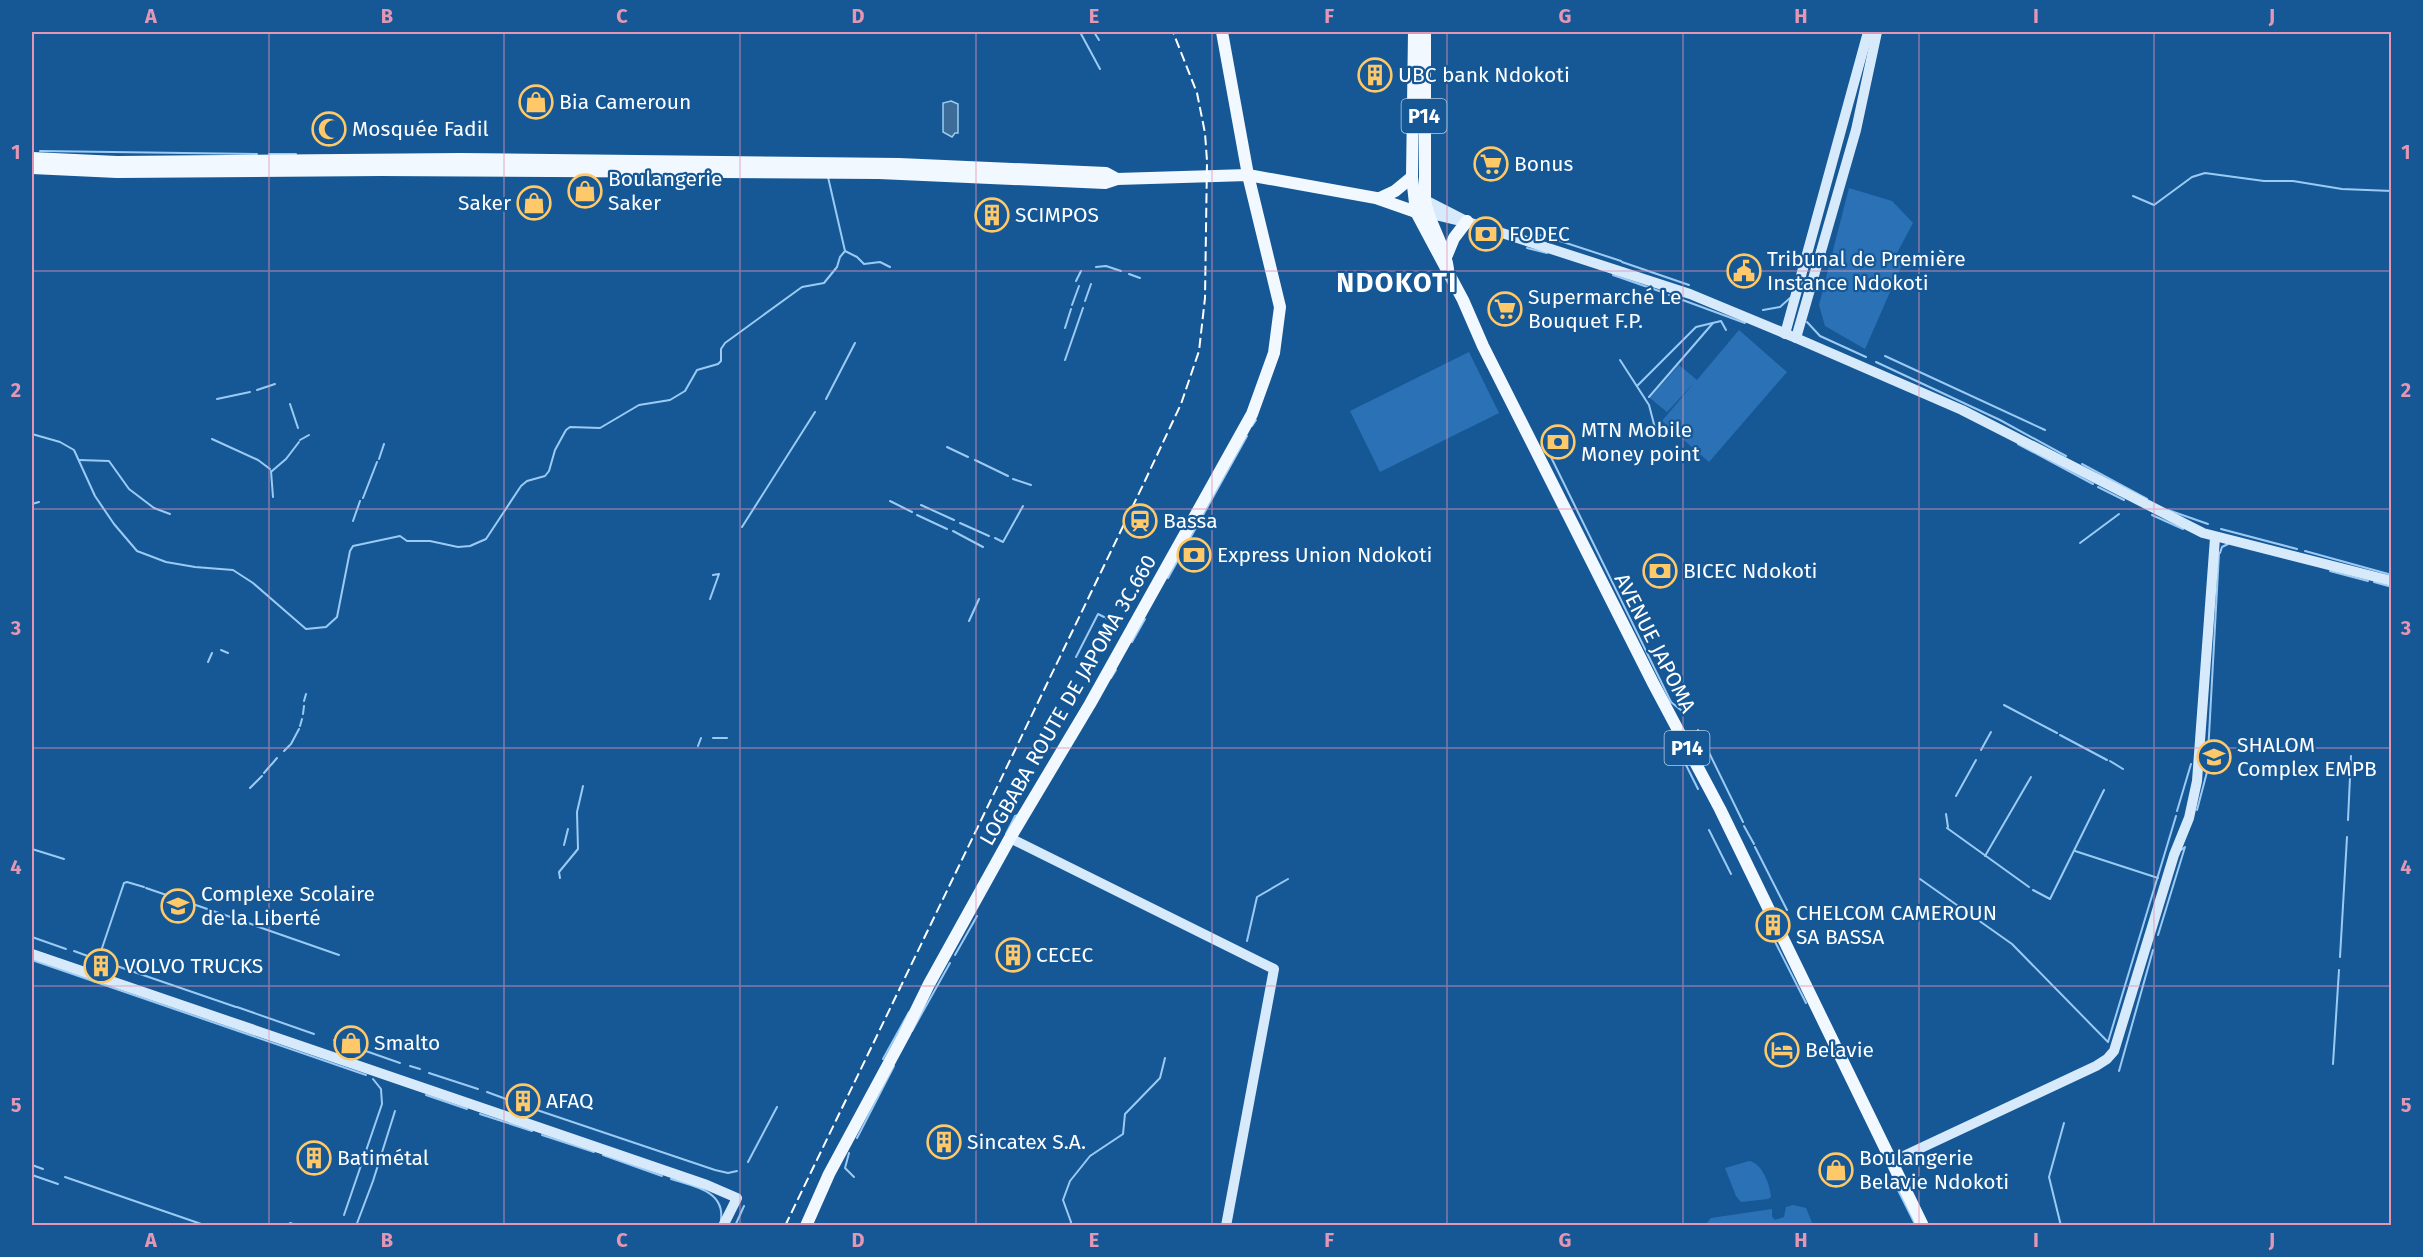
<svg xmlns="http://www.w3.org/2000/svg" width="2423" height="1257" viewBox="0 0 2423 1257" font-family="'Fira Sans',sans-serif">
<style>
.green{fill:#2a72b5}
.water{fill:#3d6c98;stroke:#9bcbf4;stroke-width:1.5}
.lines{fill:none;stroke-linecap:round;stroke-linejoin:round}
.stream{stroke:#9bcbf4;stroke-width:2}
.secondary{stroke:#d7eafc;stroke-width:10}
.primary{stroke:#f2f8ff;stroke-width:12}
.rail{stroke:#fff;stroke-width:2;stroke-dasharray:10 4.5;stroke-linecap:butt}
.grid{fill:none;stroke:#e497b5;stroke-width:1.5;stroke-opacity:0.55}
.labels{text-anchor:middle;stroke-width:4.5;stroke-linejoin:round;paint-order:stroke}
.shield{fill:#165896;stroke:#b9cde0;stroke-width:1.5}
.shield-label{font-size:20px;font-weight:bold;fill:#fff}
.poi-label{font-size:21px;fill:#fff;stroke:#165896;text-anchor:start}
.street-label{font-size:21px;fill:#fff;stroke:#165896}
.district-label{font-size:27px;font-weight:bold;letter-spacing:1.5px;fill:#fff;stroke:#165896}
.neatline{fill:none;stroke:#e497b5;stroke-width:2}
.grid-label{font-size:20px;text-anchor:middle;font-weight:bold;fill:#e497b5}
</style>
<rect width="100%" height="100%" fill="#165896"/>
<!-- green -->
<g class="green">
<path d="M1849,188L1892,201L1913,223L1897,253L1901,267L1865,349L1825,326L1819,305Z"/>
<path d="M1739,330L1787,372L1709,462L1662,421L1694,383L1667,412L1650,398L1679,365L1697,380Z"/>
<path d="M1469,352L1499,413L1380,472L1350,411Z"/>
<path d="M1749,1161C1762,1163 1770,1185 1771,1197L1768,1199L1741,1202L1736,1196L1725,1168Z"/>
<path d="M1793,1205L1806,1208L1813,1225L1708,1226L1707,1223L1711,1218L1772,1209V1217L1775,1220L1784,1217L1786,1207Z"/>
</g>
<!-- water -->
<path class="water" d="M951,101L958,104V133H955L952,137L943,132V103Z"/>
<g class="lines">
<!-- stream -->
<g class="stream">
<path d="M1080,32L1100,69"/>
<path d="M1094,32L1099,40"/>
<path d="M40,151L257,154"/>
<path d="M269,154H296"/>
<path d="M2133,196L2154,205L2192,177L2205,173L2264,181H2293L2342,189L2392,191"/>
<path d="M1532,233L1550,238"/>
<path d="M1557,240L1621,261"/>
<path d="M1527,248L1547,253"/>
<path d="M845,251L857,257L864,264L880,262L890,267"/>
<path d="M1622,262L1689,285"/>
<path d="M1096,267L1106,266L1121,271"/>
<path d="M1129,274L1140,278"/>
<path d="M1613,275L1662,292"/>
<path d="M1076,281L1081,271"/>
<path d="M1669,295L1745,323"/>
<path d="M1085,301L1091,284"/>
<path d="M1072,305L1079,286"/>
<path d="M1763,310L1780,307L1790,298"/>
<path d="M1807,322L1820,336L1866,357"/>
<path d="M1065,328L1071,309"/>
<path d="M1885,356L2045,430"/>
<path d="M1065,360L1083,308"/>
<path d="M1620,360L1649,405L1655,428"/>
<path d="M1876,362L2000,420L2066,456"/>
<path d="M1637,386L1696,327L1721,321L1726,330"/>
<path d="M257,390L275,384"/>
<path d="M1649,397L1713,323"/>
<path d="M217,399L250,392"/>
<path d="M826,399L855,343"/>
<path d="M290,404L298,428"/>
<path d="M1252,426L1256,420"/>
<path d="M32,434L60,442L74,450L95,496L114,524L137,551L166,562L195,567L233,570L253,583L306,629L326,627L337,617L350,551L353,546L400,536L407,541H430L458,547L470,546L486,539L521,486L527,481L545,476L549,471L555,450L566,430L570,427L600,428L639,405L670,400L685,391L697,370L718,364L721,361V349L725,343L802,287L824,283L837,267L840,257L845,251L828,177"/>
<path d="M212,439L258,460L270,469"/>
<path d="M300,440L309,435"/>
<path d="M2018,444L2093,484"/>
<path d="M947,447L968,457"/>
<path d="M1548,451L1671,702L1682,711"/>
<path d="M379,459L384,444"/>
<path d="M79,460L109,461L129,489L154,508L170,514"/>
<path d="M975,460L1008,476"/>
<path d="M2082,464L2147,499"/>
<path d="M271,471L273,497"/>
<path d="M272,471L286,459L299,442"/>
<path d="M1013,479L1031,485"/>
<path d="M2098,487L2124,500"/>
<path d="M363,498L377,462"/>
<path d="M890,501L912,512"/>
<path d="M32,504L39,502"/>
<path d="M921,505L954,520"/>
<path d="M2168,510L2208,524"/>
<path d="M917,515L947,529"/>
<path d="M2152,515L2183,529"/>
<path d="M353,521L360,501"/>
<path d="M960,523L989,536"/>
<path d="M742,527L815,412"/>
<path d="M2221,529L2297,549"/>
<path d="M953,531L983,547"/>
<path d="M995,538L1003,542L1023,506"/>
<path d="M2080,543L2119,514"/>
<path d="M2305,551L2392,575"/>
<path d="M2220,553L2222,547L2228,544"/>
<path d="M2330,571L2368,581"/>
<path d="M1168,578L1247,436"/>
<path d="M2374,582L2392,587"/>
<path d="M710,599L719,574L713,575"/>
<path d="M1106,618L1114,622"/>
<path d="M969,621L979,599"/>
<path d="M1132,642L1145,619"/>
<path d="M221,650L228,653"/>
<path d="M1076,657L1098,614L1104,617"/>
<path d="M208,662L212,653"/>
<path d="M1111,678L1116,670"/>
<path d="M304,701L306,694"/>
<path d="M2004,705L2057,733"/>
<path d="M303,714L304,706"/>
<path d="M300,726L302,719"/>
<path d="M1698,730L1743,822"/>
<path d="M2060,735L2107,760"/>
<path d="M713,738H727"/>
<path d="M291,744L299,729"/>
<path d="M698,746L701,738"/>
<path d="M1981,750L1991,732"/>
<path d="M284,751L290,745"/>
<path d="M1681,755L1698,789"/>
<path d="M2110,761L2123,769"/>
<path d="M271,765L277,758"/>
<path d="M264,773L270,766"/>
<path d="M250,788L262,776"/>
<path d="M1956,796L1976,760"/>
<path d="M2197,810L2207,772L2219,553"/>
<path d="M2177,811L2191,764"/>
<path d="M1946,814L1948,827"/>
<path d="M2348,820L2351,756"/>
<path d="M1744,826L1754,844"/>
<path d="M1947,828L2029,887"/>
<path d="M1709,830L1731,874"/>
<path d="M1006,834L1015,816L1018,815"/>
<path d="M564,845L568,829"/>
<path d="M1755,847L1787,910"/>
<path d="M32,849L64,859"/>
<path d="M2075,851L2158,878"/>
<path d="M1985,856L2031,777"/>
<path d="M560,878L559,872L578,849L577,812L583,786"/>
<path d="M1920,879L2012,944L2108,1042L2176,816"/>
<path d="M146,888L254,925"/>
<path d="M2033,890L2050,899L2104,790"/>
<path d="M1761,914L1806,1003"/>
<path d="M256,926L339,955"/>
<path d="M2158,935L2185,847L2181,850"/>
<path d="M32,937L66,949"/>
<path d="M1247,941L1257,897L1288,879"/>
<path d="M74,951L104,962"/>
<path d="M955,955L977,916"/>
<path d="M2340,957L2347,837"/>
<path d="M32,960L366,1075"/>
<path d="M98,960L124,883L127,882L144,887"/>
<path d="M105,962L236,1007"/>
<path d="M237,1007L314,1034"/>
<path d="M912,1031L950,963"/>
<path d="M334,1040L348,1045"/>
<path d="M360,1049L400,1063"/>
<path d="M883,1059L909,1012"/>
<path d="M2333,1064L2339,970"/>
<path d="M410,1066L420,1069"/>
<path d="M2119,1071L2153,950"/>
<path d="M429,1073L478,1089"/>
<path d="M487,1092L506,1099"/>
<path d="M426,1095L467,1109"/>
<path d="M534,1109L715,1170L728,1173L737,1171"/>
<path d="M480,1114L532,1131"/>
<path d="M542,1135L594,1152"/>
<path d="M857,1138L894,1066"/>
<path d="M849,1153L845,1168L854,1177"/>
<path d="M603,1155L662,1176"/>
<path d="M748,1162L777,1107"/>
<path d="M32,1165L43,1169"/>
<path d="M32,1175L58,1184"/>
<path d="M65,1177L207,1226"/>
<path d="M671,1179C692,1186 725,1190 721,1220"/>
<path d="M1898,1190L1916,1226"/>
<path d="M344,1215L382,1104L381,1089L373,1079"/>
<path d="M289,1226L290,1223L299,1226"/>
<path d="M356,1226L373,1181L395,1111"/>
<path d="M735,1226L744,1206"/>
<path d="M1070,1226L1071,1222L1063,1200L1070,1181L1090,1156L1123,1134L1125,1114L1160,1078L1165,1058"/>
<path d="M2061,1226L2049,1177L2064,1123"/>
</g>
<!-- secondary -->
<g class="secondary">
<path d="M1425,200L1468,222L1690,294L1796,338L1962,410L2203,533L2392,581"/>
<path d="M1427,213L1456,220"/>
<path d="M1785,334L1868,32"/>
<path d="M1796,338L1856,130L1877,32"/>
<path d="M1010,838L1274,969L1226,1226"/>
<path d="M32,954L707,1185L737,1198L723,1226"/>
<path d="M1891,1162L2096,1066L2107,1059L2114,1051L2174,855L2189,818L2197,781L2215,538"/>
</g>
<!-- primary -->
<g class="primary">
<path d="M1414,32L1412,177L1416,212L1463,300L1483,346L1653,683L1720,809L1923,1226"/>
<path d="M1425,32V200C1429,225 1445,244 1448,269"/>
<path d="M32,158L117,162L461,159L899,164L1106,173L1117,179"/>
<path d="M32,168L117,172L381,170L879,173L1105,183L1117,179L1248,175L1376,198L1416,212L1427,213"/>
<path d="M1380,198L1395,191L1412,177"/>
<path d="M1447,255L1454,238L1467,221"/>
<path d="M806,1226L829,1174L904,1035L929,984L1010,838L1090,704L1252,414L1274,353L1280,307L1248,175L1222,32"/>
</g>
<!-- rail -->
<path class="rail" d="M785,1226L1143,485L1181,404L1199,351L1205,298L1207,161L1205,133L1197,93L1173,32"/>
</g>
<!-- grid -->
<path class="grid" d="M269,32V1226M504,32V1226M740,32V1226M976,32V1226M1212,32V1226M1447,32V1226M1683,32V1226M1919,32V1226M2154,32V1226M32,271H2392M32,509H2392M32,748H2392M32,986H2392"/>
<!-- icons -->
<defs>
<g id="building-ring" transform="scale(1.725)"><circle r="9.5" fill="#165896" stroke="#ffc868" stroke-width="1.5"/><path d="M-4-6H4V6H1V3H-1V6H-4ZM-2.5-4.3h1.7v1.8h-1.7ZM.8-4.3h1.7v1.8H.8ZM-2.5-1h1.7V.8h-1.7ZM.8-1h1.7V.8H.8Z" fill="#ffc868"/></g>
<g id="shop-ring" transform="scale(1.725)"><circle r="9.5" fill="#165896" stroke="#ffc868" stroke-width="1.5"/><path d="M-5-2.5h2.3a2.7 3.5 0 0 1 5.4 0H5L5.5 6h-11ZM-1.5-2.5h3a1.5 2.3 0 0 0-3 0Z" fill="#ffc868"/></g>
<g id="mosque-ring" transform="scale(1.725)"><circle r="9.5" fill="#165896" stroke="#ffc868" stroke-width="1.5"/><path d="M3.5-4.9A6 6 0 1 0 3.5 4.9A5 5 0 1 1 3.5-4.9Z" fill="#ffc868"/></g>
<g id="supermarket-ring" transform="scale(1.725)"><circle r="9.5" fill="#165896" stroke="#ffc868" stroke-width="1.5"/><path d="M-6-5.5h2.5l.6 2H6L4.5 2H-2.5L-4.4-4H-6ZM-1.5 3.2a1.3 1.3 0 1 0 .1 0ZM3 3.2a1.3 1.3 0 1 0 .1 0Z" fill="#ffc868"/></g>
<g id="bank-ring" transform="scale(1.725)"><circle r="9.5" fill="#165896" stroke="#ffc868" stroke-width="1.5"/><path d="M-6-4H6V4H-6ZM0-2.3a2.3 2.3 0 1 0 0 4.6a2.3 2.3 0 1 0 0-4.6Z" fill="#ffc868"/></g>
<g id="civic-ring" transform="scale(1.725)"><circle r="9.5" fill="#165896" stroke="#ffc868" stroke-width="1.5"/><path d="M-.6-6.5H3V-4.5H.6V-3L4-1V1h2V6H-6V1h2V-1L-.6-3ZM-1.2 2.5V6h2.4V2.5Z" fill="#ffc868"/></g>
<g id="station-ring" transform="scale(1.725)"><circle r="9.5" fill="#165896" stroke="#ffc868" stroke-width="1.5"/><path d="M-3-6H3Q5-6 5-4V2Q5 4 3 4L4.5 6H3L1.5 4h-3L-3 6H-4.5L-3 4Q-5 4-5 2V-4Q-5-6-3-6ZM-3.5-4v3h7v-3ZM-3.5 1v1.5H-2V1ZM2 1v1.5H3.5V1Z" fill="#ffc868"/></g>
<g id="school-ring" transform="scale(1.725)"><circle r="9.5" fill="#165896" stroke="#ffc868" stroke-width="1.5"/><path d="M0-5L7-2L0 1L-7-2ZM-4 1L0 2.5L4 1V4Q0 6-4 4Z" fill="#ffc868"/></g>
<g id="hotel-ring" transform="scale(1.725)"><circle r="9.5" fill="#165896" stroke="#ffc868" stroke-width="1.5"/><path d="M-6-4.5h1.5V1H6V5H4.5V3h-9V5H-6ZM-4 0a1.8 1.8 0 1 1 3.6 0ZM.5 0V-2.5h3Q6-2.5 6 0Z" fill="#ffc868"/></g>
</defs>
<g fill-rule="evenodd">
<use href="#building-ring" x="1375" y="75"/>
<use href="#shop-ring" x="536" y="102"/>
<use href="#mosque-ring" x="329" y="129"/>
<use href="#supermarket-ring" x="1491" y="164"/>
<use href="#shop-ring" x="585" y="191"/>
<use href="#shop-ring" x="534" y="203"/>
<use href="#building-ring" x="992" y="215"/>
<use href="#bank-ring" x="1486" y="234"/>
<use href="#civic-ring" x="1744" y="271"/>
<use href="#supermarket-ring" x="1505" y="309"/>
<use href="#bank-ring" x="1558" y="442"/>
<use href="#station-ring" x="1140" y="521"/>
<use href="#bank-ring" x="1194" y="555"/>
<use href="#bank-ring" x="1660" y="571"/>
<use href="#school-ring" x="2214" y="757"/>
<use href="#school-ring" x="178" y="906"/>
<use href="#building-ring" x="1773" y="925"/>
<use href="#building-ring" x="1013" y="955"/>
<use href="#building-ring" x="101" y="966"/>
<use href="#shop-ring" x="351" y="1043"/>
<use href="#hotel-ring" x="1782" y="1050"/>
<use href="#building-ring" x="523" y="1101"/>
<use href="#building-ring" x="944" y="1142"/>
<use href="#building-ring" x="314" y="1158"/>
<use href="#shop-ring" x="1836" y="1170"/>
</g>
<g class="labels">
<!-- shield labels -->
<g class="shield">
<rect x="1401.5" y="99" width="45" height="34" rx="4.5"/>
<rect x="1664.5" y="731" width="45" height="34" rx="4.5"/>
</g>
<g class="shield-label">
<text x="1424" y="123">P14</text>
<text x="1687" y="755">P14</text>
</g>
<!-- poi labels -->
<g class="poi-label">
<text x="1398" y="82">UBC bank Ndokoti</text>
<text x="559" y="109">Bia Cameroun</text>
<text x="352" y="136">Mosquée Fadil</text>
<text x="1514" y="171">Bonus</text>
<text x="608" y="186">Boulangerie<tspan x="608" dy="24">Saker</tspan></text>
<text x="511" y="210" text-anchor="end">Saker</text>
<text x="1015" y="222">SCIMPOS</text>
<text x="1509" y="241">FODEC</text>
<text x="1767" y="266">Tribunal de Première<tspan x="1767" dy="24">Instance Ndokoti</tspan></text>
<text x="1528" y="304">Supermarché Le<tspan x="1528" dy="24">Bouquet F.P.</tspan></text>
<text x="1581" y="437">MTN Mobile<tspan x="1581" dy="24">Money point</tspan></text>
<text x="1163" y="528">Bassa</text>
<text x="1217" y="562">Express Union Ndokoti</text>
<text x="1683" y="578">BICEC Ndokoti</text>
<text x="2237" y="752">SHALOM<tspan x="2237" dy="24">Complex EMPB</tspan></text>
<text x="201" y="901">Complexe Scolaire<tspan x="201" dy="24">de la Liberté</tspan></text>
<text x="1796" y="920">CHELCOM CAMEROUN<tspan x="1796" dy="24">SA BASSA</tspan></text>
<text x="1036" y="962">CECEC</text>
<text x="124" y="973">VOLVO TRUCKS</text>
<text x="374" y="1050">Smalto</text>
<text x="1805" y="1057">Belavie</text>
<text x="546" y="1108">AFAQ</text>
<text x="967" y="1149">Sincatex S.A.</text>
<text x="337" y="1165">Batimétal</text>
<text x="1859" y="1165">Boulangerie<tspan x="1859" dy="24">Belavie Ndokoti</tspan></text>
</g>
<!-- street labels -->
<g class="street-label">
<text transform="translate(1655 643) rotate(63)" y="7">AVENUE JAPOMA</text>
<text transform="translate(1068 700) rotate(-60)" y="7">LOGBABA ROUTE DE JAPOMA 3C.660</text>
</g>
<!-- district labels -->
<g class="district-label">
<text x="1397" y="292">NDOKOTI</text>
</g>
</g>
<!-- border -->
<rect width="2423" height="1257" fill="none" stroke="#165896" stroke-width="66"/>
<rect x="33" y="33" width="2357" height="1191" class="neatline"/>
<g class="grid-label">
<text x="151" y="23">A</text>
<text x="387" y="23">B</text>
<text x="622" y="23">C</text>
<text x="858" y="23">D</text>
<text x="1094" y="23">E</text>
<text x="1329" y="23">F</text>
<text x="1565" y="23">G</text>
<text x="1801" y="23">H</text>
<text x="2036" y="23">I</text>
<text x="2272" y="23">J</text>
<text x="16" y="159">1</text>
<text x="2406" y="159">1</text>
<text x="16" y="397">2</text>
<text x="2406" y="397">2</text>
<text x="16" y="635">3</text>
<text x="2406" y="635">3</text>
<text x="16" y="874">4</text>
<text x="2406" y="874">4</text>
<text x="16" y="1112">5</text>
<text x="2406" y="1112">5</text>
<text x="151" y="1247">A</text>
<text x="387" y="1247">B</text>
<text x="622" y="1247">C</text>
<text x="858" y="1247">D</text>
<text x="1094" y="1247">E</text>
<text x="1329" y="1247">F</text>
<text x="1565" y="1247">G</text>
<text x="1801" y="1247">H</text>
<text x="2036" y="1247">I</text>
<text x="2272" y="1247">J</text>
</g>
</svg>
